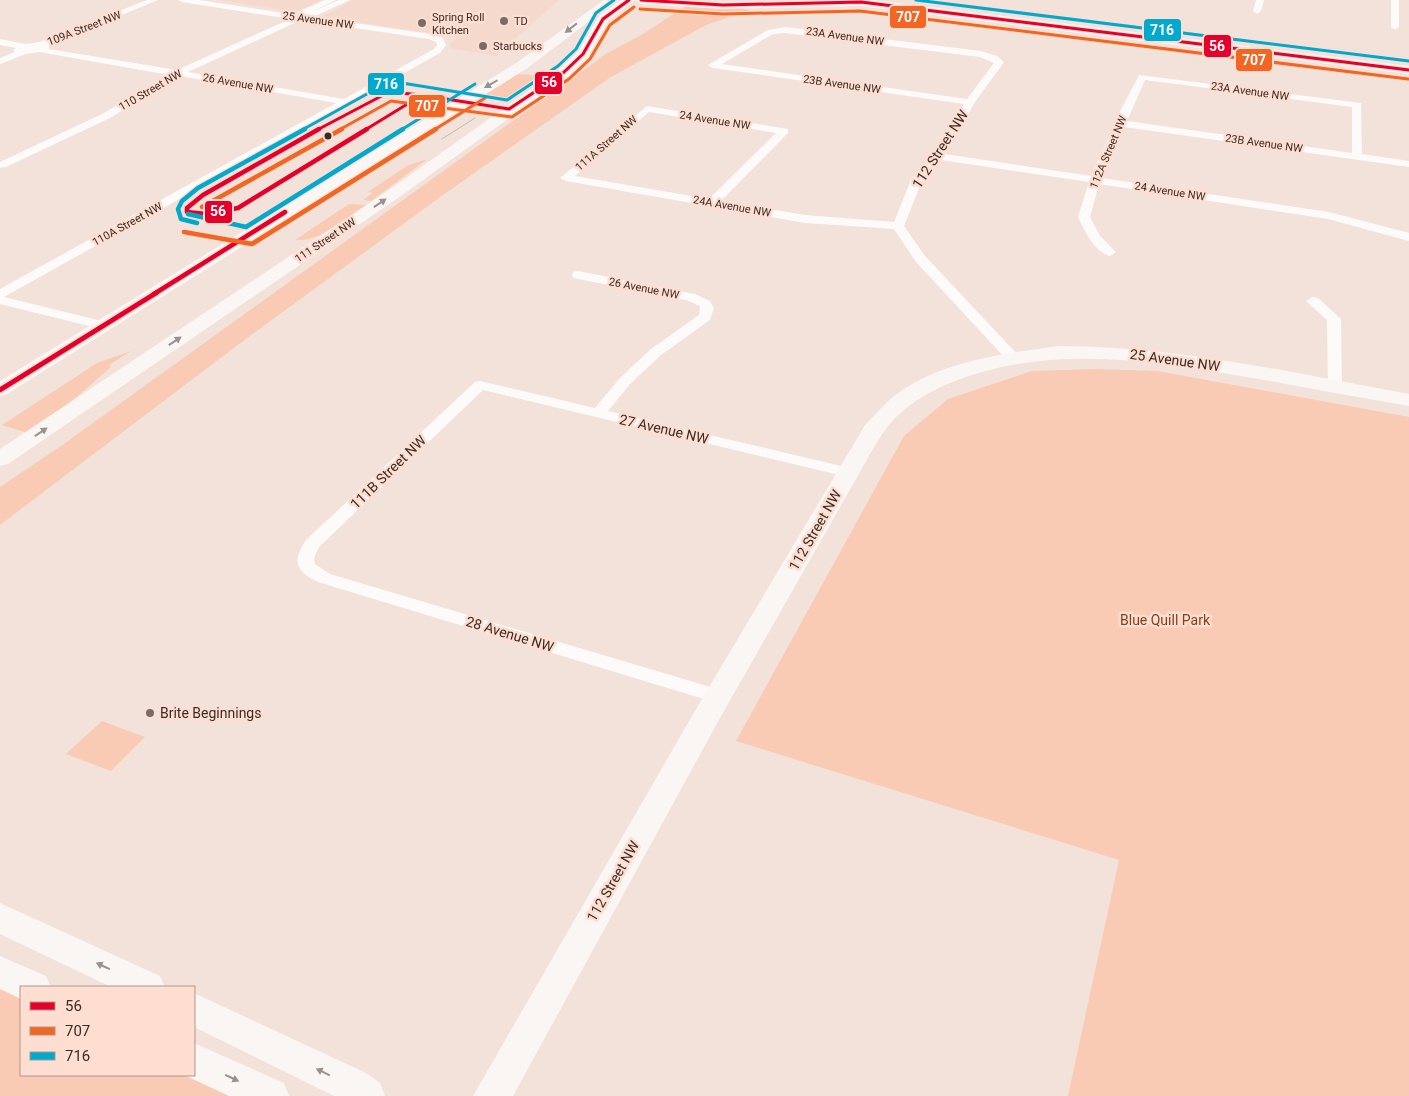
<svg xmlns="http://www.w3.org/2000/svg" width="1409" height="1096" viewBox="0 0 1409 1096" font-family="Roboto,sans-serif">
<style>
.built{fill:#f5d9cc}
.green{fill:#f9cbb5}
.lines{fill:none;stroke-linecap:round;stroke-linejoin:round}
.street{fill:#fdfbf9;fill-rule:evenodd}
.secondary{fill:#faf6f4;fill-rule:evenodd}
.tram{stroke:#bdbab8;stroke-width:1}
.bus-1-far2-casing{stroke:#fdded0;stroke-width:5}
.bus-1-far1-casing{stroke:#fdded0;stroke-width:7}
.bus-1-casing{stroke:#fdded0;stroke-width:8}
.bus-2-far1-casing{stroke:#fdded0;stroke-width:5}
.bus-2-casing{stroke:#fdded0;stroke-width:7}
.bus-3-far1-casing{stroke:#fdded0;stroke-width:5}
.bus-3-casing{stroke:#fdded0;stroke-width:7}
.bus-1-far2{stroke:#e4002b;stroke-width:3}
.bus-1-far1{stroke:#e4002b;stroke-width:4.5}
.bus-1{stroke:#e4002b;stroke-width:5}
.bus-2-far1{stroke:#f26522;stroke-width:3}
.bus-2{stroke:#f26522;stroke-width:4.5}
.bus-3-far1{stroke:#00a9ce;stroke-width:3}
.bus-3{stroke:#00a9ce;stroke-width:4.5}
.oneway{fill:#99918e}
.poi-dot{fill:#796c66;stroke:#fdded0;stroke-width:2}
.bus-dot{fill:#382c27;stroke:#fdded0;stroke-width:2}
.labels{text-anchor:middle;stroke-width:5;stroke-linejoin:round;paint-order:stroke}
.far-poi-label{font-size:11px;fill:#382c27;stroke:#fdded0;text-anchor:start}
.far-street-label{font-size:11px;fill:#382c27;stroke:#fdded0}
.street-label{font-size:14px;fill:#382c27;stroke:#fdded0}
.park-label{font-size:14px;fill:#863e19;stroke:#fdded0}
.poi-label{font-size:14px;fill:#382c27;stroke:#fdded0;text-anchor:start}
.line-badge{stroke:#fdded0;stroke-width:2}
.badge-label{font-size:14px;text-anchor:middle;font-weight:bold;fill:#fff}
</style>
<rect width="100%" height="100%" fill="#f2e2da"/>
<!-- built -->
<g class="built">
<path d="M218,0H322L296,12Z"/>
<path d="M354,0H559L496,56L451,48L450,45L457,37L321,17Z"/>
</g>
<!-- green -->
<g class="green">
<path d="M695,0L750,10L706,25L611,77L443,195L243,341L0,525V487L61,446L606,54L643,34Z"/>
<path d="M517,74L532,75L534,80L508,98H479Z"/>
<path d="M424,160H426L371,201L363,200L373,193L368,192L407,166Z"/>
<path d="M349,204L366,205C346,219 321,242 295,240Z"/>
<path d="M131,351L109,365L111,367L65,407L27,433L2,425L97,363Z"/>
<path d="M1094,369L1158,371L1409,417V1096H1068L1119,860L736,741L904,436L948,399L1032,371Z"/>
<path d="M102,721L145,737L111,771L66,754Z"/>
<path d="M0,988L21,998V1075H187L233,1096H0Z"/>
</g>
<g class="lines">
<!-- street -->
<g class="street">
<path d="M147,0H158L49,45V49L177,70L290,19L182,2L178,0H199L297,15L300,11L325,0H336L311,12L339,0H350L313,17L430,34L443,38L446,45L440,53L4,297L110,323L112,326L110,329L105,330L0,304V289L336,103L180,76L110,118L6,167L0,168V162L102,114L169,75L39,52L26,54L0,64V58L15,52L13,50L16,48L0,45V39L26,44L40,42ZM301,20L429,39L436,42L437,45L434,49L344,99L188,72Z"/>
<path d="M1256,0H1264L1261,11L1257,14L1253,11Z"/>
<path d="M1391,0H1399V27L1395,30L1391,27Z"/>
<path d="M785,27L981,51L997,56L1004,62L975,102L945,154L1091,176L1115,125L1114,123L1139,75L1361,103L1362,154L1409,161V167L1124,127L1102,178L1329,212L1409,233V241L1328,219L1099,184L1090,217L1100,236L1116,252L1110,256C1094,252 1085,231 1078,217L1089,182L941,160L922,181L904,226L925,256L1018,355L1020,358L1018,361H1008L916,262L894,229L805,223L566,181L560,178L647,106L788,129V133L721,201L805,215L894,222L911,180L934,154L964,104L713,68L708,65L768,30ZM785,33L980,57L994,63L967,99L722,64L773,34ZM1145,80L1352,107V153L1127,121ZM649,112L776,133L709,199L575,176Z"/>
<path d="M578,271L695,294L710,301L714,308L710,320L661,355L630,384L608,411L854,469L856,472L854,475L848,477L483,390L319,547L314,558L315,564L330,574L724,691L727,696L724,701L717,703L318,582C295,571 292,561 306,540L475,382L480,381L595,408L620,378L651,349L699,315L700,306L686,300L573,278L572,275L573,272Z"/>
<path d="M1313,297L1318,298L1341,319L1342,387L1340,390L1335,391L1328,387L1327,320L1306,301Z"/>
</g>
<!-- secondary -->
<g class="secondary">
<path d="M604,0L615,2L526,69L7,394L0,396V381L516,63Z"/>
<path d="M621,0H635L608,21L588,57L568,76L398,198L8,464L0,466V449L386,192L558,70L578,52L599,16Z"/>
<path d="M635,0L723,2L873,0L1409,66V74L861,6L723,9L641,4Z"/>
<path d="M1058,346C1177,346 1293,373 1409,394V406C1361,398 1312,389 1264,380C1166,363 1066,344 969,376C946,384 922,394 903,411C883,427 872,451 860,472L720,718L513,1096H473L696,709L865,425C872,418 879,410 886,403C931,362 1001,354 1058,346Z"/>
<path d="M0,903L160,976L165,987H111L0,934Z"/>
<path d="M0,956L46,976L51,987H21V999L0,989Z"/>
<path d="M194,993L366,1073L380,1083L385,1096H334L194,1027Z"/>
<path d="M194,1043L284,1083L289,1096H229L184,1075H194Z"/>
</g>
<!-- tram -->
<g class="tram">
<path d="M425,135L456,115"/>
<path d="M442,139L475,118"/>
</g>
<!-- bus-1-far2 casing -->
<g class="bus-1-far2-casing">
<g id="bus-1-far2">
<path d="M641,0L723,5L861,2L1409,70"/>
<path d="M440,98L509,109L563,73L583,54L603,19L629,0"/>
<path d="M317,130L389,92L422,95L365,130"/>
</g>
</g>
<!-- bus-1-far1 casing -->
<g class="bus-1-far1-casing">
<g id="bus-1-far1">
<path d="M319,129L203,195L187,208V212L206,214L238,208L367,129"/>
<path d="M154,294L285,212"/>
</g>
</g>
<!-- bus-1 casing -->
<g class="bus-1-casing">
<path id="bus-1" d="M0,390L156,293"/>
</g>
<!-- bus-2-far1 casing -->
<g class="bus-2-far1-casing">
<g id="bus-2-far1">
<path d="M640,9L723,14L860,11L1408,79"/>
<path d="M339,130L391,101L512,117L569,79L590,59L610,25L634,7"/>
<path d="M434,130L485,98"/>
</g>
</g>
<!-- bus-2 casing -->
<g class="bus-2-casing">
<g id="bus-2">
<path d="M202,207L342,129"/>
<path d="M184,232L252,244L436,129"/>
</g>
</g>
<!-- bus-3-far1 casing -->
<g class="bus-3-far1-casing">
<g id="bus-3-far1">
<path d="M916,0L1409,61"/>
<path d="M302,130L385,84L402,83L507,100L558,66L576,49L596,13L614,0"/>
<path d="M401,130L475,84"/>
</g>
</g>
<!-- bus-3 casing -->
<g class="bus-3-casing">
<g id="bus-3">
<path d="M188,214L246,227L403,129"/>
<path d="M197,223L181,219L178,209L182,201L198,188L305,129"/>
</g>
</g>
<!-- bus-1-far2 -->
<use href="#bus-1-far2" class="bus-1-far2"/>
<!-- bus-1-far1 -->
<use href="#bus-1-far1" class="bus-1-far1"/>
<!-- bus-1 -->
<use href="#bus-1" class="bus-1"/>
<!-- bus-2-far1 -->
<use href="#bus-2-far1" class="bus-2-far1"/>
<!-- bus-2 -->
<use href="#bus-2" class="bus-2"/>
<!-- bus-3-far1 -->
<use href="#bus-3-far1" class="bus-3-far1"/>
<!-- bus-3 -->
<use href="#bus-3" class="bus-3"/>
</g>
<!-- one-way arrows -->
<defs><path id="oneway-solid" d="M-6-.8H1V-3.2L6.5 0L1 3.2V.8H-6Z" transform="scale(1.25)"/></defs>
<g class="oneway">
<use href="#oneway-solid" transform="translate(571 28) rotate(142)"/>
<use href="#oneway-solid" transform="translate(491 84) rotate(150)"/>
<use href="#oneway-solid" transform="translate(380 203) rotate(-34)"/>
<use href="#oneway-solid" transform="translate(175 341) rotate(-34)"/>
<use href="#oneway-solid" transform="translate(41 432) rotate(-34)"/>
<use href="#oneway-solid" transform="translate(103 966) rotate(-155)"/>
<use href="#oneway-solid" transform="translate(323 1072) rotate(-154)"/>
<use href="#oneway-solid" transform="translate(232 1078) rotate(25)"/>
</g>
<!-- markers -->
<g class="poi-dot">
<circle cx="504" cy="21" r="5"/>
<circle cx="422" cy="23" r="5"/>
<circle cx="483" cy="46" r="5"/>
<circle cx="150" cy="713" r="5"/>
</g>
<circle class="bus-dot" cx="328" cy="136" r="4.5"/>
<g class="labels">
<!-- far-poi labels -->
<g class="far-poi-label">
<text x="432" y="21">Spring Roll<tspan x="432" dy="13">Kitchen</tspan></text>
<text x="514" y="25">TD</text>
<text x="493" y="50">Starbucks</text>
</g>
<!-- far-street labels -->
<g class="far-street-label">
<text transform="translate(318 20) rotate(8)" y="4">25 Avenue NW</text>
<text transform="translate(84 28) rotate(-21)" y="4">109A Street NW</text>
<text transform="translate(845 36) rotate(8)" y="4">23A Avenue NW</text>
<text transform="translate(238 83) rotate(10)" y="4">26 Avenue NW</text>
<text transform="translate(842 84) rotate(8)" y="4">23B Avenue NW</text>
<text transform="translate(150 90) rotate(-30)" y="4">110 Street NW</text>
<text transform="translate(1250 91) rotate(8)" y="4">23A Avenue NW</text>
<text transform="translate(715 120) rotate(9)" y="4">24 Avenue NW</text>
<text transform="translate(606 143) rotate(-41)" y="4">111A Street NW</text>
<text transform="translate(1264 143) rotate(8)" y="4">23B Avenue NW</text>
<text transform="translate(1108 152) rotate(-67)" y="4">112A Street NW</text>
<text transform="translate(1170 191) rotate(9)" y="4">24 Avenue NW</text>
<text transform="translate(732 206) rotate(10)" y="4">24A Avenue NW</text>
<text transform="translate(127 224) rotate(-29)" y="4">110A Street NW</text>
<text transform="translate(325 240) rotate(-34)" y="4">111 Street NW</text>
<text transform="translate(644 288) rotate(11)" y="4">26 Avenue NW</text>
</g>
<!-- street labels -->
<g class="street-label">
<text transform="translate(940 149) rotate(-57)" y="5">112 Street NW</text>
<text transform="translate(1175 360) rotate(8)" y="5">25 Avenue NW</text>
<text transform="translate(664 429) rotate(13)" y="5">27 Avenue NW</text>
<text transform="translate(388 472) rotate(-44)" y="5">111B Street NW</text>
<text transform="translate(815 530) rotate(-60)" y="5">112 Street NW</text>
<text transform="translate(510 634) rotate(17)" y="5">28 Avenue NW</text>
<text transform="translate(613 881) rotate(-60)" y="5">112 Street NW</text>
</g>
<!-- park labels -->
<g class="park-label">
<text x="1165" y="625">Blue Quill Park</text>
</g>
<!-- poi labels -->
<g class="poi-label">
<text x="160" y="718">Brite Beginnings</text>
</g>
</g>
<g class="line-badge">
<rect x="889" y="5" width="38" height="24" rx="5" fill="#f26522"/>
<rect x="1143" y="18" width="39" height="24" rx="5" fill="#00a9ce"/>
<rect x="1203" y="34" width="29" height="24" rx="5" fill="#e4002b"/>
<rect x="1235" y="48" width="38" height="24" rx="5" fill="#f26522"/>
<rect x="534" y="71" width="29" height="24" rx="5" fill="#e4002b"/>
<rect x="367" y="72" width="38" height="24" rx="5" fill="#00a9ce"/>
<rect x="408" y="94" width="38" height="24" rx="5" fill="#f26522"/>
<rect x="204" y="200" width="29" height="24" rx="5" fill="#e4002b"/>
</g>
<g class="badge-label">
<text x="908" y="22">707</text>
<text x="1162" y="35">716</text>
<text x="1217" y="51">56</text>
<text x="1254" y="65">707</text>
<text x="549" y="87">56</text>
<text x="386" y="89">716</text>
<text x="427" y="111">707</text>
<text x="218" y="216">56</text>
</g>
<!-- legend -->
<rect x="20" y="986" width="175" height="90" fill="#fdded0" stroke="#ae978c"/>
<rect x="30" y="1002" width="25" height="8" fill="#e4002b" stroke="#ae978c"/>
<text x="65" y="1011" font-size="15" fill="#382c27">56</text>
<rect x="30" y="1027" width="25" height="8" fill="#f26522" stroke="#ae978c"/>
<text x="65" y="1036" font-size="15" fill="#382c27">707</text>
<rect x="30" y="1052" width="25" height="8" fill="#00a9ce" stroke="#ae978c"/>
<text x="65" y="1061" font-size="15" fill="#382c27">716</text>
</svg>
